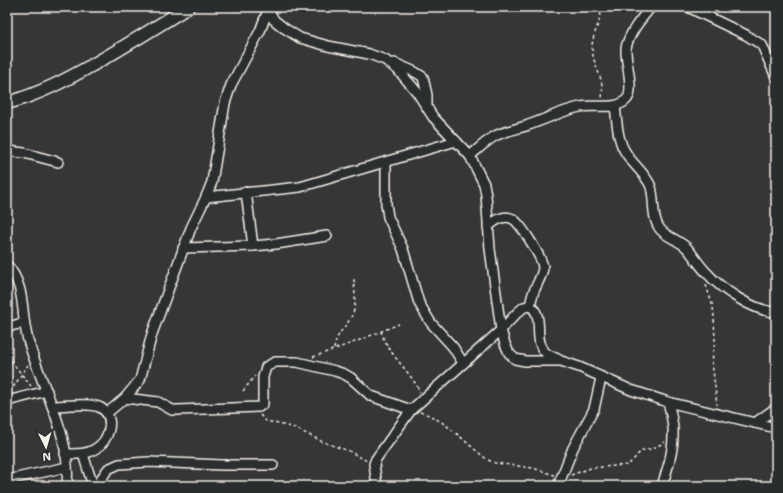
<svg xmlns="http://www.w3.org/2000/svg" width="783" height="493" viewBox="0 0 783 493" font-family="'Shantell Sans',sans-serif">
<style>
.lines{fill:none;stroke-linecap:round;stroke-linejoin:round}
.minor-casing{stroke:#f4f1e8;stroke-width:12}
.secondary-casing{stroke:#f4f1e8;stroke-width:15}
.path{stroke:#f4f1e8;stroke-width:1.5;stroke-dasharray:3 3;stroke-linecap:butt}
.minor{stroke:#2a2d2e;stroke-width:9}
.secondary{stroke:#2a2d2e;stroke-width:12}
</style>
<rect width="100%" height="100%" fill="#373637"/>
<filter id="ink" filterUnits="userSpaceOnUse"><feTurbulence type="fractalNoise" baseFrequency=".025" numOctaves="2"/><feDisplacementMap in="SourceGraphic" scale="8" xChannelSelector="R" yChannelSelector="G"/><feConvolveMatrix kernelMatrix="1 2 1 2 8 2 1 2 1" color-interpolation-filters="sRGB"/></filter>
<g filter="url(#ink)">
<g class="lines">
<!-- minor casing -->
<g class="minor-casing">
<g id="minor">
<path d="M267,7L274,20L284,28L300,38L328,46L369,54L385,60L398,70L417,92L433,117L470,156L484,184L486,195L490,249L501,330L505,344L509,353L515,359L525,361H561L579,367L631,390L668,402L776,428"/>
<path d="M688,7L746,35L762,45L776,77"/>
<path d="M394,63L415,72L423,77L427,95V107"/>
<path d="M615,106C617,121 617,140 626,153C633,165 646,174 651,187C655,200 651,217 660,229C666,237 679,240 687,248C694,256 699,265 706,272C721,289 753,311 776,312"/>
<path d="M7,151L24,153L58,162"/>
<path d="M470,156C478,149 487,140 497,135C506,131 516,129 526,126C544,120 561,111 580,107C595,104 617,111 627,99C635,90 625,62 626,48C629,33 641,19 651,7"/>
<path d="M386,162V204L388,217L403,249L419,303L431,323L453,347L463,363"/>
<path d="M246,192L253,246"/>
<path d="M206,197L300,187L456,141"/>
<path d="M488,227C494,221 504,214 513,219C521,224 543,259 543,268C542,276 537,284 534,291C532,296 531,301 530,306"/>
<path d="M183,248L253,246L276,244L327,236"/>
<path d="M7,265C27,288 20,313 28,340C41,387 72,435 67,486"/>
<path d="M7,327L23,323"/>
<path d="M125,398L158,402L172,410H178L259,407L263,404V377L266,367L275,362H297L335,371L344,374L351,378L371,396L411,410"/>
<path d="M7,401L47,391"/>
<path d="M52,406C64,406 91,402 101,408C117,418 108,442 95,449C86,455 75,454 65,454"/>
<path d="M107,413L125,398L140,380L152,334L191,228L206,197L212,182L225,103L231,85L260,31L268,10"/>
<path d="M755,423L776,408"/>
<path d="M83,454L93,486"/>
<path d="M7,480L67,467"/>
<path d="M98,486L101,479L108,469L119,464L148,462L222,465H273"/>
<path d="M377,486L374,464L376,459L411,410L501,330L517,313L524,307L530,306C545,315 533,339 544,351C547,355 553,357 558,359"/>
<path d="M558,486L573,448L594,409L601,378"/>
<path d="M662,486C667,470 673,453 673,436C674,425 671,413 668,402"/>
</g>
</g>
<!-- secondary casing -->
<g class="secondary-casing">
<path id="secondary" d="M7,103C40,94 66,80 96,63C127,45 158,26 188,7"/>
</g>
<!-- path -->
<g class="path">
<path d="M601,7C602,21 593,32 592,46C592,66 605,76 602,98"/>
<path d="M706,285L713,307L714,317L715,341L712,361L717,405"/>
<path d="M381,331C387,354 410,370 420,392"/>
<path d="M334,349C337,330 347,328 353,313C357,303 354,289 354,278"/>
<path d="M7,356L31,386"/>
<path d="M313,357L355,342L399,324"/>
<path d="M243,391L255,376"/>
<path d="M10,392L28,365"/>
<path d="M420,412C446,419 466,444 488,460L495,463L533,468L554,475"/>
<path d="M260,415L266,421L295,428L323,442L349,451L367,461"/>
<path d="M571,475L591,468L628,465L634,459L641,451L652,449L665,442"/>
</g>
<!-- minor -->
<use href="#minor" class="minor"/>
<!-- secondary -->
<use href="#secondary" class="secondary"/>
</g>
</g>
<!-- margin -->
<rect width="783" height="493" fill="none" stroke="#2a2d2e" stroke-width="24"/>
<rect x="12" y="12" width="759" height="469" fill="none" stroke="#f4f1e8" stroke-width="1.5" filter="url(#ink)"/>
<!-- north arrow -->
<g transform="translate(46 447) rotate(175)" stroke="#2a2d2e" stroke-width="3" paint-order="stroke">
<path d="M0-3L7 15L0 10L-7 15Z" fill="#f4f1e8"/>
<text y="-6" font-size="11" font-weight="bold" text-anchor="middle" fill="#f4f1e8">N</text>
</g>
</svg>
